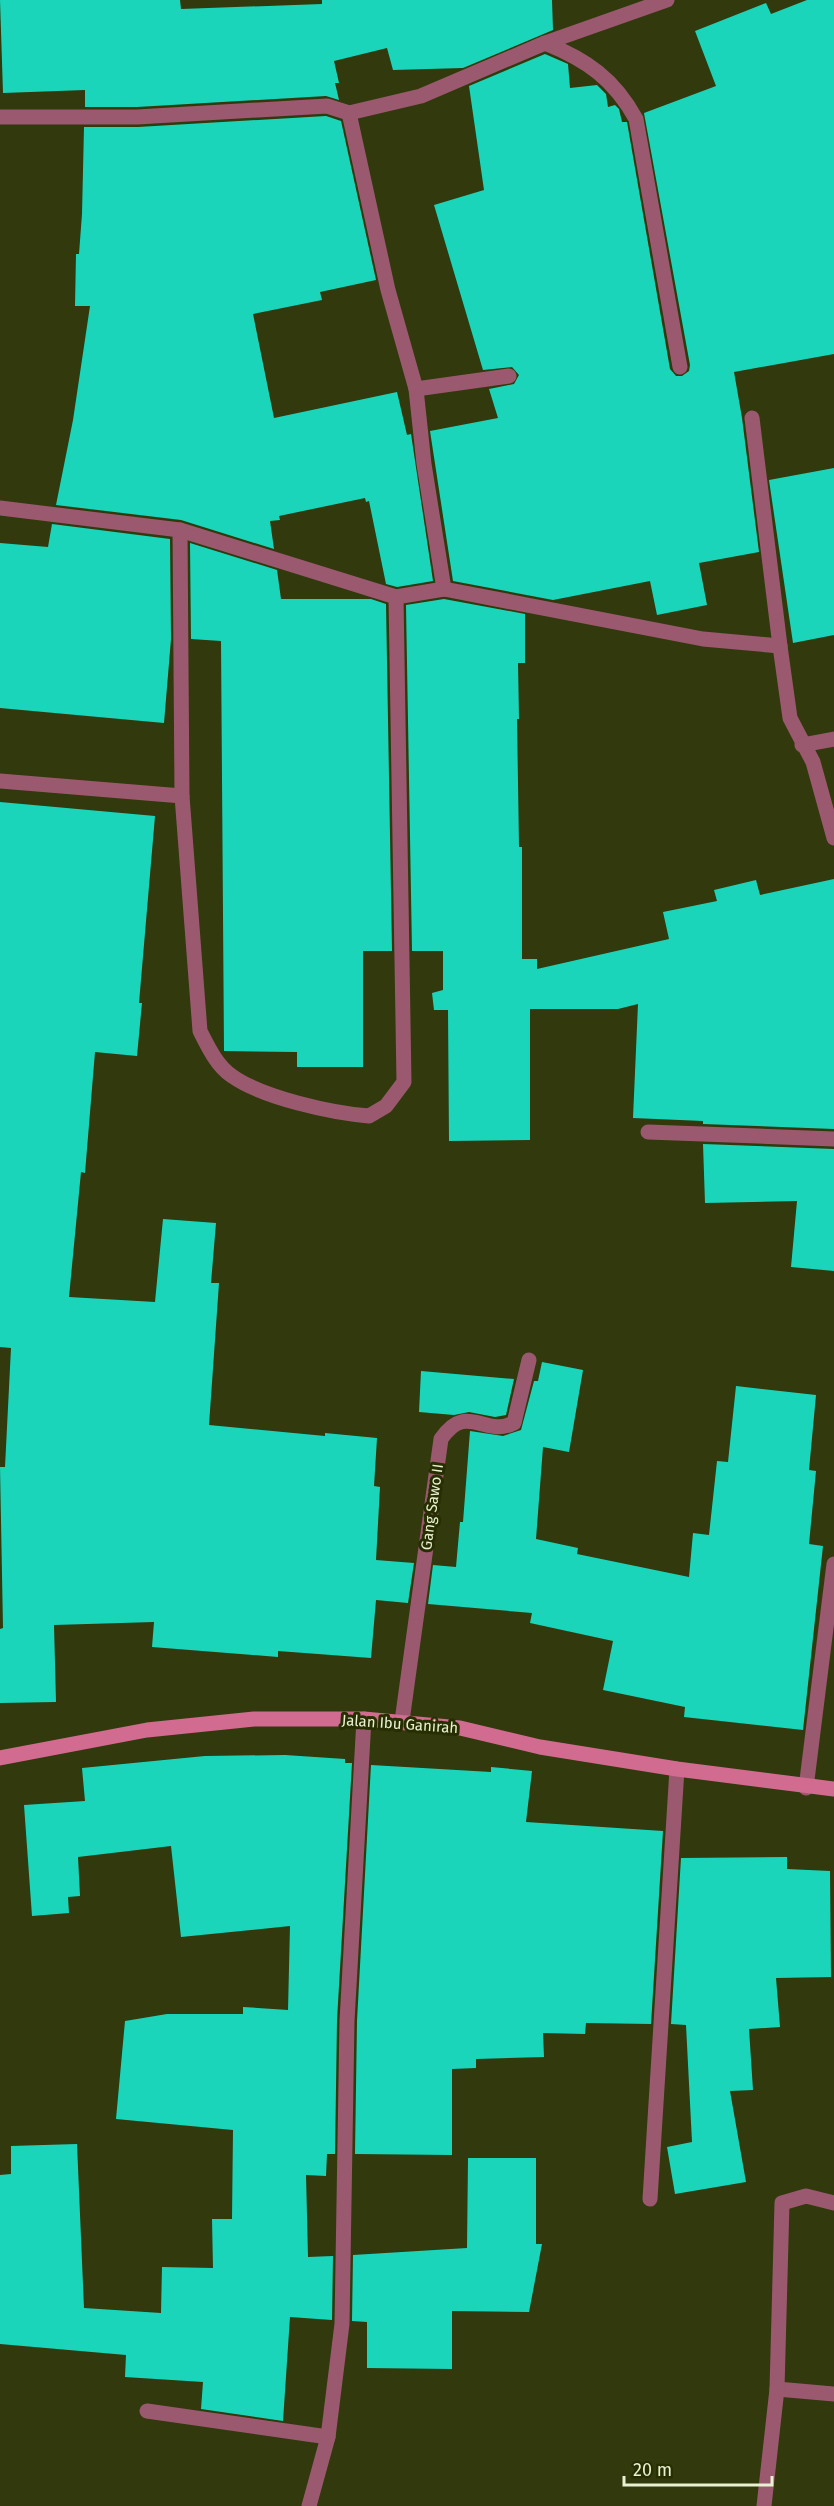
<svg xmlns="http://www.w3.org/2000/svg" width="834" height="2506" viewBox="0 0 834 2506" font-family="'Fira Sans',sans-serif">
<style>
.building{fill:#1bd5ba}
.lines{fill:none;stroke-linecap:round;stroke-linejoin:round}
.minor{stroke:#9a596f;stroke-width:15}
.secondary{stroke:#d26b90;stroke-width:15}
.labels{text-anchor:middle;stroke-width:6;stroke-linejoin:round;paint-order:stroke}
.street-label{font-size:15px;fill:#e9f1d3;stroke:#272f02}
</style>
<rect width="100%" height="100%" fill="#31390d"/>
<!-- building -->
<g class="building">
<path d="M0,0H180L181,9L322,4V0H552L553,30L463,68L393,70L387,48L334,61L339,83H335L339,100L326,96L137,107H85V90L3,93Z"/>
<path d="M807,0H834V354L734,372L742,418L759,552L699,563L707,605L657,615L650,581L553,600L453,581L430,431L498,418L489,389L514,384L519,375L512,367L483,370L434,205L484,190L469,86L545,54L568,64L570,88L597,85L606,94L608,107L615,105L619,109L622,122H627L670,369L676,376H682L689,371L690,365L644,113L716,86L695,31L766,3L771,14Z"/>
<path d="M326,116L341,121L376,280L320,292L322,300L253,314L274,418L397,392L407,435L411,434L433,581L397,587L386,584L369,501L366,502L365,498L279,516L280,520L270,521L274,549L181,520L56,505L73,420L90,306H75L76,254H79L82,214L84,127H138Z"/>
<path d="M834,468V635L793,643L769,480Z"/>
<path d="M52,524L170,539L171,639L164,723L0,708V543L48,547Z"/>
<path d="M190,543L277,570L281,599H371L386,604L392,951H363V1067H297V1052L224,1051L221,641L191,639Z"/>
<path d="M444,599L525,614V663H518L519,719H517L519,847H522V959H537V969L669,939L663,912L717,901L714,890L756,880L760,895L834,879V1129L703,1124V1121L633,1118L638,1004L618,1009H530V1140L449,1141L448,1010H434L432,993L443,990V951H412L406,605Z"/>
<path d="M0,802L155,816L139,1003H142L137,1056L95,1052L85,1173L81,1172L69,1297L155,1302L163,1219L216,1223L211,1283H219L209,1425L325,1436V1433L377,1438L374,1486L380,1487L376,1560L414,1563L408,1603L376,1600L371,1658L278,1651V1657L152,1647L154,1622L54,1625L56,1702L0,1703V1629L3,1628L0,1467H5L11,1348L0,1347Z"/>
<path d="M703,1144L834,1149V1271L791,1267L797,1201L705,1203Z"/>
<path d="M542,1362L583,1370L569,1452L543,1447L536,1539L578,1548L577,1554L689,1577L693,1533L709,1535L717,1461L728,1462L736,1386L816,1395L809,1470L816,1471L809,1544L823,1546L803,1730L684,1717L685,1707L603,1690L613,1641L530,1623L532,1613L428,1604L433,1565L456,1567L460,1522H463L470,1431L503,1436L521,1430L534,1381H538Z"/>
<path d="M421,1371L514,1379L506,1415L495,1417L469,1412L454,1415L419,1412Z"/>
<path d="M285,1755L345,1759V1763H352L337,2020L335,2154H327L326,2176L306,2175L308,2257L333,2256L332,2320L290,2317L283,2421L201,2409L203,2382L125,2377L126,2355L0,2344V2175L11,2174V2146L77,2144L84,2308L161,2313L162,2267L213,2268L212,2219H232L233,2130L116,2119L125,2021L167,2014H243V2007L288,2010L290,1926L181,1937L171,1846L78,1857L80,1896L68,1897L69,1913L32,1916L24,1805L85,1801L82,1768L205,1756Z"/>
<path d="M371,1765L491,1772V1767L532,1771L526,1822L663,1831L651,2024L586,2023L585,2034L543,2033L544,2057L476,2059V2068L452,2069V2155L355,2154L357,2021Z"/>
<path d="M787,1857V1869L830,1871L831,1977L776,1978L780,2027L749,2029L753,2090L730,2091L746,2182L675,2194L667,2147L692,2142L686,2025L671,2024L681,1858Z"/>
<path d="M468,2158H536V2244H542L529,2312L452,2311V2369L367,2368V2322L352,2321L353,2255L467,2248Z"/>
</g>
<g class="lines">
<!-- minor -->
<g class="minor">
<path d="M545,43C587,60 614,79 636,119L680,367"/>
<path d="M349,113L388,290L416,389L424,464L444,589"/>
<path d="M0,117H137L327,106L349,113L421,96L545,43L667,0"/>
<path d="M416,389L509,376"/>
<path d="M752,418L780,646"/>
<path d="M0,508L180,530L396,597L444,589L703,639L780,646L790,718L813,762L834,838"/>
<path d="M180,530L182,796L200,1031C208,1047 217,1066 232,1076C263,1098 332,1113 369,1116L386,1106L404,1082L396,597"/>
<path d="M802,745L834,739"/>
<path d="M0,781L182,796"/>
<path d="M648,1132L834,1139"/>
<path d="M402,1721L441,1439C467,1401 484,1438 514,1423L529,1360"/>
<path d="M806,1788L834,1564"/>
<path d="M650,2199L677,1769"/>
<path d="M777,2389L834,2394"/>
<path d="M147,2411L328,2437"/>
<path d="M309,2506L328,2437L342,2324L347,2021L364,1719"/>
<path d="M764,2506L777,2389L782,2203L806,2196L834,2203"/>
</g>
<!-- secondary -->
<path class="secondary" d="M0,1758L147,1730L254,1719H364L460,1728L540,1747L677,1769L834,1789"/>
</g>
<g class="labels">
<!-- street labels -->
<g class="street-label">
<text transform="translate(432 1507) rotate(-82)" y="5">Gang Sawo II</text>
<text transform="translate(400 1724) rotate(4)" y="5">Jalan Ibu Ganirah</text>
</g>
</g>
<!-- scale -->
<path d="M624 2476v9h148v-9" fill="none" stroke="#e9f1d3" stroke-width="3"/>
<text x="633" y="2476" font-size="18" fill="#e9f1d3" stroke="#272f02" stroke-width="4.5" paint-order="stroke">20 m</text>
</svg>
